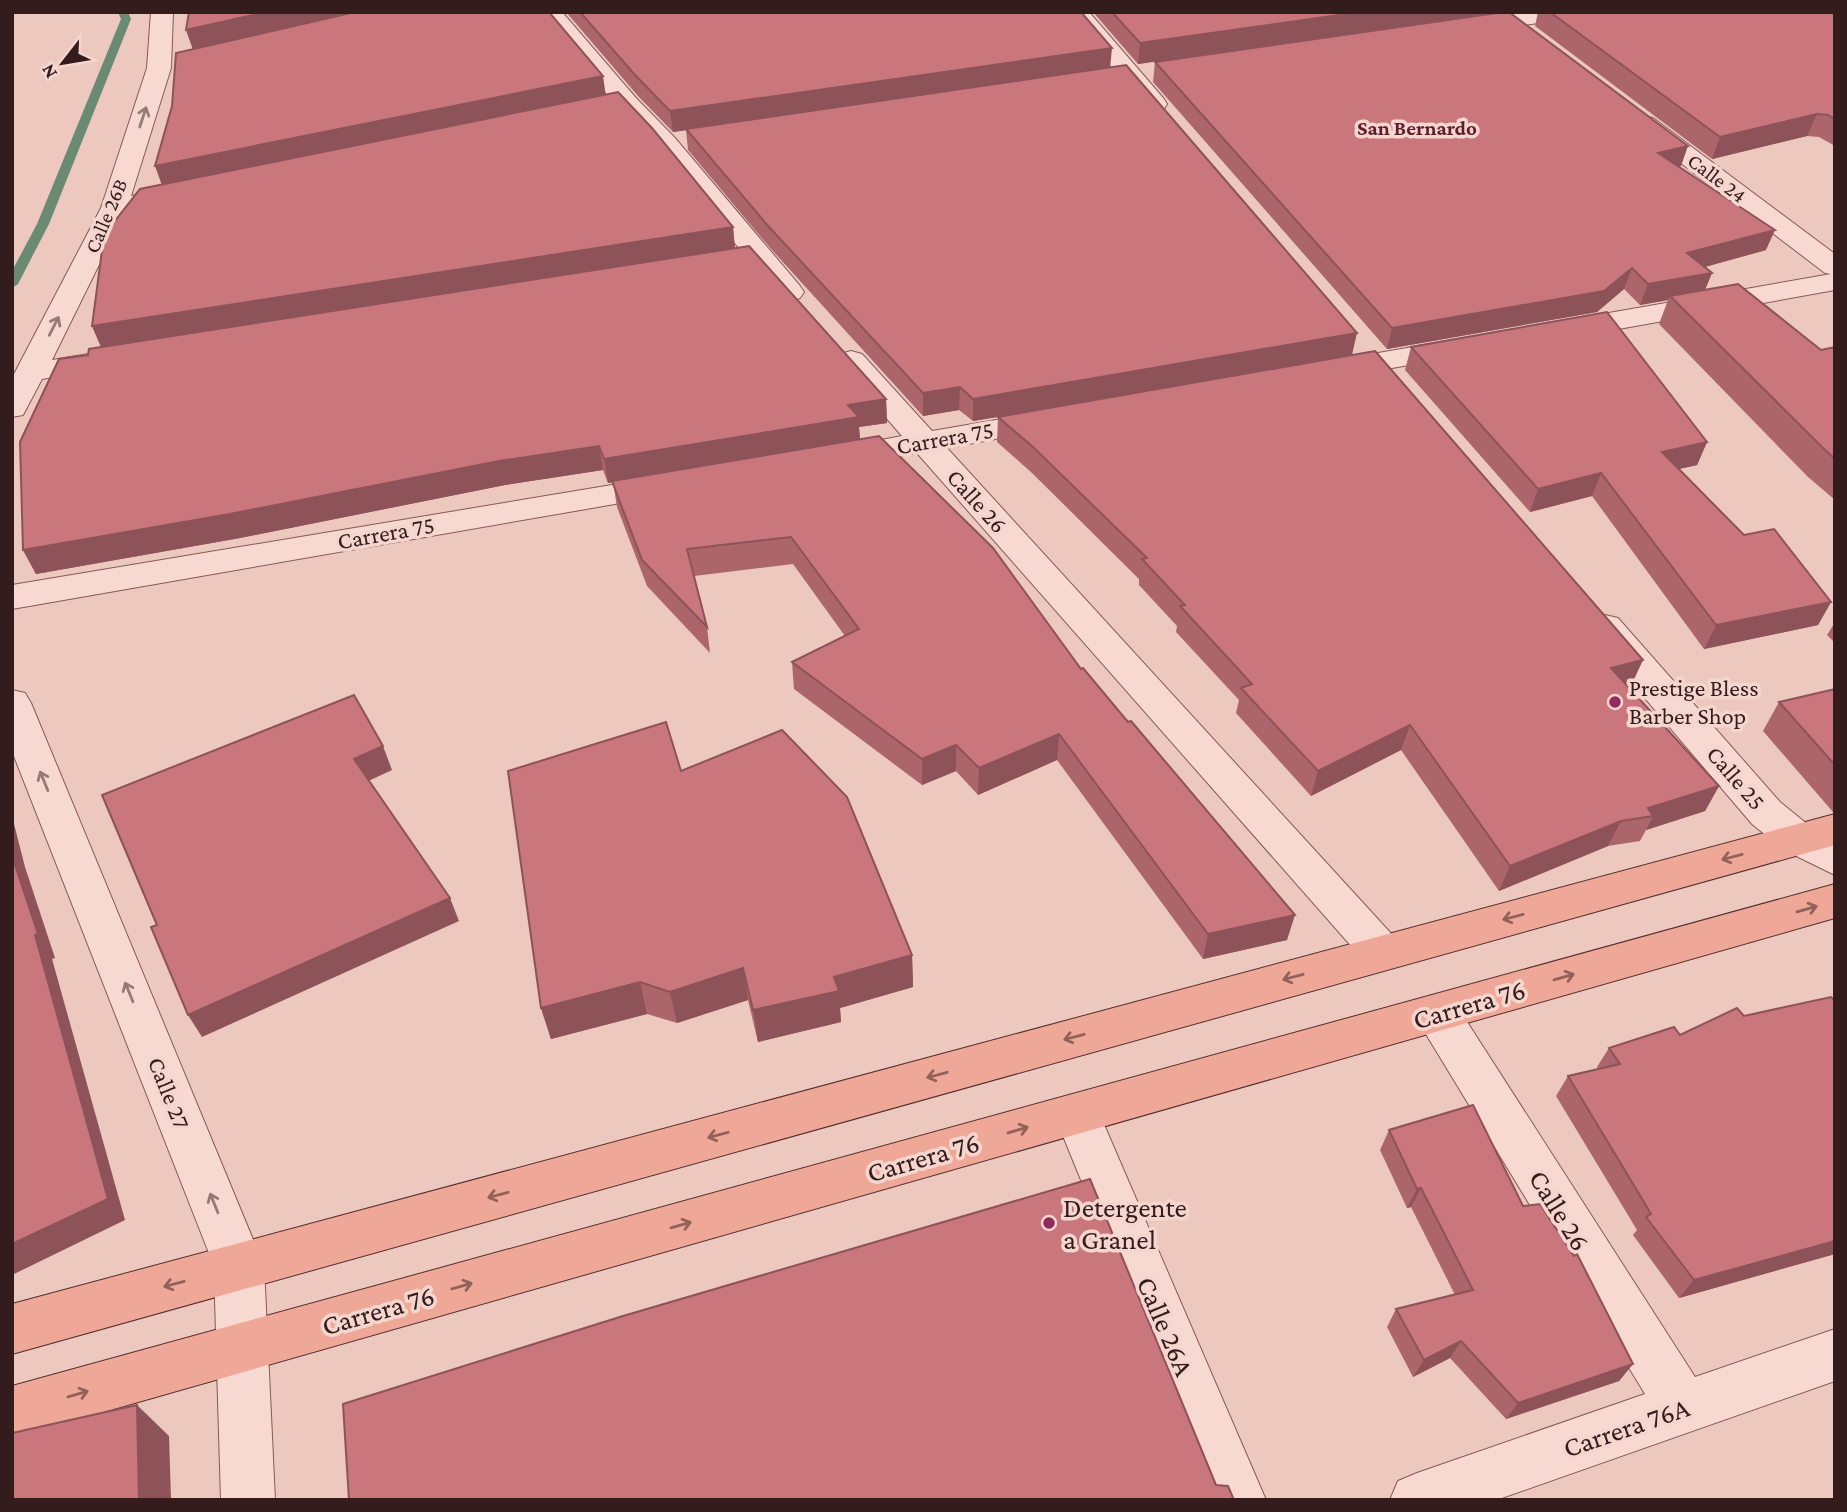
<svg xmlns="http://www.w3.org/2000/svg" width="1847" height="1512" viewBox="0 0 1847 1512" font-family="'Crimson Pro',serif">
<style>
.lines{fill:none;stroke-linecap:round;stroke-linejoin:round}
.stream{fill:#6a8b72;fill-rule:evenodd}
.minor-casing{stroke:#845a58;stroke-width:2}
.major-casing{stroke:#522d2e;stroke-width:2}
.minor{fill:#f7d9d2;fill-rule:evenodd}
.major{fill:#efa897;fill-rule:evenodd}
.wall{fill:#ad656c}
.shaded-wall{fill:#8d5358}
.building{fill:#c9767d;stroke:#8d5358;stroke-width:2}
.oneway{stroke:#967a78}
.oneway2{stroke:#92625a}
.poi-dot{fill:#912a5e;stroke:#f4d6ce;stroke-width:2.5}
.labels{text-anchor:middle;stroke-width:7;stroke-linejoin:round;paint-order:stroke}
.far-neighbourhood-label{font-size:21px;font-weight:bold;fill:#5f1d30;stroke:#f4d6ce}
.far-street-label{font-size:21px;fill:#341c1d;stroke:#f4d6ce}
.street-label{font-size:24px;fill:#341c1d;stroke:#f4d6ce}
.poi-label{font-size:24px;fill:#341c1d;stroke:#f4d6ce;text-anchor:start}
.near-street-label{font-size:28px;fill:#341c1d;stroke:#f4d6ce}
.near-poi-label{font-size:28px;fill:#341c1d;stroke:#f4d6ce;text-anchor:start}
</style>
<rect width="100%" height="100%" fill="#ecc8bf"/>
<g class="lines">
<!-- stream -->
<path class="stream" d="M118,12H128L131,19L49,224L18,284L12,288V271L37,224L121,19Z"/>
<!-- minor casing -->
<g class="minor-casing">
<g id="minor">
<path d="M151,12H173L171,68L131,196L179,186L188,188L192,194L188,200L124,214L52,360L107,351L118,354L122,360L118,366L42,379L23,415L12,417V378L101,208L147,68Z"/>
<path d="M539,12H562L636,98L675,138L800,286L804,292L800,298L790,301L780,298L657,148L618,108Z"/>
<path d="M1066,12H1089L1164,99L1167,104L1164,109L1155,111L1146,109Z"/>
<path d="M1518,12H1578L1575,17L1567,19L1468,33L1460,31L1457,26L1460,21L1468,19Z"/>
<path d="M1644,116L1653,118L1835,254V290L1563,339L1553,336L1548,330L1553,324L1563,321L1831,274L1825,273L1635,128L1632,123L1635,118Z"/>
<path d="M1459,339L1469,342L1474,348L1469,354L1332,379L1321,376L1317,370L1321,364L1332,361Z"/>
<path d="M851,351L862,354L932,431L1049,411L1060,413L1065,420L1060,427L947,448L1397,940L1403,952L1397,964L1382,970L1367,964L917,453L839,467L828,464L823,457L828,450L902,436L836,360L840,354Z"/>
<path d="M666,476L678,479L682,486L678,493L12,609V585Z"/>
<path d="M1605,615L1618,618L1780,802L1812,828L1835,840V875L1784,850L1752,824L1592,636L1587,627L1592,618Z"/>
<path d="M12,690L25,693L31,703L264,1266L275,1500H221L214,1266L12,751Z"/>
<path d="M1437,994L1453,1000L1695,1377L1835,1329V1381L1496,1500H1390L1398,1481L1417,1473L1645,1394L1421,1026L1415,1013L1421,1000Z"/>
<path d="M1077,1093L1093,1099L1266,1500H1212L1054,1114L1061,1099Z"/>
</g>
</g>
<!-- major casing -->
<g class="major-casing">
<g id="major">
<path d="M1835,814V845L12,1354V1304Z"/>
<path d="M1835,884V918L12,1438V1386Z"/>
</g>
</g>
<!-- minor -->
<use href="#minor" class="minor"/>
<!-- major -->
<use href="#major" class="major"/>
</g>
<!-- wall -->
<g class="wall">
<path d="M566,12H1081L1110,67L1631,686L1628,687L1719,786L1705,811L1646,830L1640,841L1608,846L1499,891L1401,750L1311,796L1236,713L1239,700L1176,632L1177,626L1139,585V579L1032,473L997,442L998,417L973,421L959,410L923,416L771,249L688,150L686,130L673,132L638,96Z"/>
<path d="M1093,12H1487L1486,14L1138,64Z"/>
<path d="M1538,12H1835V146L1819,137L1807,136L1712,159L1535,26Z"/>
<path d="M1155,62L1681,166H1679L1766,250L1705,267L1712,273L1705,290L1821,350L1835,347V500L1808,477L1659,324L1668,300L1640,305L1624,289L1597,312L1387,349L1153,82Z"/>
<path d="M606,94L733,227L735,248L886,399L887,423L859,427L860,439L1081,669L1287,940L1203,959L1057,760L978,795L956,771L922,785L794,689L792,662L845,636L793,564L694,576L707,627L710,653L647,586L617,507L613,482L608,483L603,470L505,485L240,538L36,574L23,550L88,355L101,347L92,326Z"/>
<path d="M1411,347L1707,442L1697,465L1679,469L1744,535L1831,602L1818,625L1704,649L1592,496L1530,512L1405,370Z"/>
<path d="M1835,622V643L1827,635Z"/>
<path d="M1835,689V811L1833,812L1763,731L1779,702Z"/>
<path d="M681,771L912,955L913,987L840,1008L841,1022L758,1042L748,1000L677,1023L647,1014L551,1039L541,1008Z"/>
<path d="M1835,1001V1254L1679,1298L1633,1235L1637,1230L1556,1096L1568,1076L1598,1069L1597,1067L1609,1048L1680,1035L1744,1016Z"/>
<path d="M1389,1130L1523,1206L1633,1364L1619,1381L1506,1419L1450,1358L1413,1377L1387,1327L1396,1309L1455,1295L1411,1207L1407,1208L1380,1150Z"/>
</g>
<!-- shaded-wall -->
<g class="shaded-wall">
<path d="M266,12H364L193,50L186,30Z"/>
<path d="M1360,12H1487L1486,14L1138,64L1140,43Z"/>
<path d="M1112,48L1110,69L673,132L670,111Z"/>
<path d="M603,76L606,97L163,188L155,166Z"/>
<path d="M1817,114L1807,136L1712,159L1720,137Z"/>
<path d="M1688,146L1681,166L1651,173L1658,153Z"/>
<path d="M733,227L735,250L102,349L92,326Z"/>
<path d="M1775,230L1766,250L1679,274L1687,253Z"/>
<path d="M1632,268L1624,289L1597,312L1387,349L1392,328Z"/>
<path d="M1712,273L1703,294L1670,296L1668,300L1640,305L1648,284Z"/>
<path d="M1357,333L1352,355L973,421V399Z"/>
<path d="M960,387L959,410L923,416V393Z"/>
<path d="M886,399L887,423L859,427L860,440L608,483L604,459L848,405Z"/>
<path d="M1707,442L1697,465L1652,475L1662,452Z"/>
<path d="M599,446L603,470L505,485L240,538L36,574L23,550L499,461Z"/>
<path d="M1601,473L1592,496L1530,512L1538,489Z"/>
<path d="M1831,602L1818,625L1704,649L1716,625Z"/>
<path d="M1643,660L1631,686L1600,694L1611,668Z"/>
<path d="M1410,725L1401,750L1311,796L1318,771Z"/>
<path d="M1059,734L1057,760L978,795L979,768Z"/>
<path d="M956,745V771L922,785V759Z"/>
<path d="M383,746L392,770L364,783L354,759Z"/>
<path d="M1719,786L1705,811L1646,830L1653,816L1648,808Z"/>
<path d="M12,816L25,867L55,958L52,959L125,1220L12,1275Z"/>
<path d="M1621,821L1608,846L1499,891L1510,866Z"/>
<path d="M450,898L459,921L202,1037L188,1015Z"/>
<path d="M1295,915L1287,940L1203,959L1208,934Z"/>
<path d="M912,955L913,987L840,1008L841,1022L758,1042L753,1010L834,977Z"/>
<path d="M743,968L748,1000L677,1023L670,992Z"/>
<path d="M640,982L647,1014L551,1039L541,1008Z"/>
<path d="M1421,1188L1411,1207L1407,1208L1417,1189Z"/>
<path d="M1835,1241V1254L1679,1298L1694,1280Z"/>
<path d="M1461,1341L1450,1358L1413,1377L1424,1360Z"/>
<path d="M1633,1364L1619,1381L1506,1419L1518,1403Z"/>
<path d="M137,1405L169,1436L171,1500H139Z"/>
</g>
<!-- building -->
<g class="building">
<path d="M189,12H266L186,30Z"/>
<path d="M355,12H549L603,76L155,166L172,106L176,53Z"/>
<path d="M580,12H1081L1112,48L670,111L635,75Z"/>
<path d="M1112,12H1360L1140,43Z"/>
<path d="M1504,12H1509L1688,146L1658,153L1775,230L1687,253L1712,273L1648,284L1632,268L1604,291L1392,328L1155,62Z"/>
<path d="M1550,12H1835V119L1828,115L1817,114L1720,137Z"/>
<path d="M1126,65L1357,333L973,399L960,387L923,393L769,227L686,129Z"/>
<path d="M618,92L652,128L733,227L92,326L104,235L140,189Z"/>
<path d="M749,246L886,399L848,405L859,417L604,459L599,446L499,461L230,514L23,550L20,442L59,359L88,355L89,349Z"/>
<path d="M1738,284L1821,350L1835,347V459L1823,448L1670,296Z"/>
<path d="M1607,312L1707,442L1662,452L1744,535L1774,529L1831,602L1716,625L1601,473L1538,489L1411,347Z"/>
<path d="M1375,351L1643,660L1611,668L1719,786L1648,808L1653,816L1621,821L1510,866L1410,725L1318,771L1241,688L1252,684L1180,606L1185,605L1142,559L1147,558L1033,447L998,417Z"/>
<path d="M879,436L993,548L1081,669L1083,668L1128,722L1131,721L1295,915L1208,934L1059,734L979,768L956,745L922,759L792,662L859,629L791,537L687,549L707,627L642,560L612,481Z"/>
<path d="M1835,689V765L1779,702Z"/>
<path d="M354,695L383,746L354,759L450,898L188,1015L151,927L157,925L102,795Z"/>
<path d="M666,722L681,771L782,730L847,797L912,955L834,977L839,991L753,1010L743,968L670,992L640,982L541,1008L508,771Z"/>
<path d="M12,856L38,934L35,935L108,1199L12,1244Z"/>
<path d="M1831,997L1835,1001V1241L1694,1280L1646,1217L1651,1214L1568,1076L1620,1064L1609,1048L1674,1027L1680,1035L1737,1008L1744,1016Z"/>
<path d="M1473,1105L1523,1206L1540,1204L1574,1256L1577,1254L1633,1364L1518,1403L1461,1341L1424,1360L1396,1309L1473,1290L1421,1188L1417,1189L1389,1130Z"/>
<path d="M1090,1179L1216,1485L1228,1486L1234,1500H349L343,1404L623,1316Z"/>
<path d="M137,1405L139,1500H12V1433Z"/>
</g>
<!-- one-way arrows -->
<defs><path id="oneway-shaft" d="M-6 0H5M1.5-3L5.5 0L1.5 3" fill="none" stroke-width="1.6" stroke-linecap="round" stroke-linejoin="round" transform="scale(1.75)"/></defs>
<g class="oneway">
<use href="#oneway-shaft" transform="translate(143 117) rotate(-72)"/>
<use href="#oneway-shaft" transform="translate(54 326) rotate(-63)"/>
<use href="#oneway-shaft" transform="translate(44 781) rotate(-112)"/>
<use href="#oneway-shaft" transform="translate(129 992) rotate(-112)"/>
<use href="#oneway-shaft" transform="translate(214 1203) rotate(-112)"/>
</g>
<g class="oneway2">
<use href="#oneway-shaft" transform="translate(1732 857) rotate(165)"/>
<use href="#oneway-shaft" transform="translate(1807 909) rotate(-16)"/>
<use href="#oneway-shaft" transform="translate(1513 917) rotate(165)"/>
<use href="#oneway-shaft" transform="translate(1293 977) rotate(165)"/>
<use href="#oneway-shaft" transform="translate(1564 977) rotate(-16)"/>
<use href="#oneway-shaft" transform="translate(1074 1037) rotate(165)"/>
<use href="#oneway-shaft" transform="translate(937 1075) rotate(165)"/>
<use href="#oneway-shaft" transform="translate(1018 1130) rotate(-16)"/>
<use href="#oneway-shaft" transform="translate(718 1135) rotate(165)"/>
<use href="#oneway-shaft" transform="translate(498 1195) rotate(165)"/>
<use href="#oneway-shaft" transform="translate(681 1225) rotate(-16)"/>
<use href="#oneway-shaft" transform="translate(174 1284) rotate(165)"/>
<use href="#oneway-shaft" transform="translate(462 1286) rotate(-16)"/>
<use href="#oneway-shaft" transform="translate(78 1394) rotate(-16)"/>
</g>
<!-- markers -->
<g class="poi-dot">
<circle cx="1615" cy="702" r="7"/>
<circle cx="1049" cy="1223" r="7"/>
</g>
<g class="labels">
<!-- far-neighbourhood labels -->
<g class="far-neighbourhood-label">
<text x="1417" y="135">San Bernardo</text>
</g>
<!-- far-street labels -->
<g class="far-street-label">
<text transform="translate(1717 178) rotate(37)" y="7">Calle 24</text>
<text transform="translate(106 216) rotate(-67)" y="7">Calle 26B</text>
</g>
<!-- street labels -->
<g class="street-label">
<text transform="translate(945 438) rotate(-10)" y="8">Carrera 75</text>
<text transform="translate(977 501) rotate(48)" y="8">Calle 26</text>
<text transform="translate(386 533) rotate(-10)" y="8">Carrera 75</text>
<text transform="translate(1736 778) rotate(49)" y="8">Calle 25</text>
<text transform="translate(169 1093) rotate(68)" y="8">Calle 27</text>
</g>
<!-- poi labels -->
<g class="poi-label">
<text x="1629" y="696">Prestige Bless<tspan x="1629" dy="28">Barber Shop</tspan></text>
</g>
<!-- near-street labels -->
<g class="near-street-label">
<text transform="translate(1469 1004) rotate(-16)" y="10">Carrera 76</text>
<text transform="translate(923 1157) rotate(-16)" y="10">Carrera 76</text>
<text transform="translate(1560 1210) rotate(58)" y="10">Calle 26</text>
<text transform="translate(378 1310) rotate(-16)" y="10">Carrera 76</text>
<text transform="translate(1166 1326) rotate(67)" y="10">Calle 26A</text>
<text transform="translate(1626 1427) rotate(-19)" y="10">Carrera 76A</text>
</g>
<!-- near-poi labels -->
<g class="near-poi-label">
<text x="1063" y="1217">Detergente<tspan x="1063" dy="32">a Granel</tspan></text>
</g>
</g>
<!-- border -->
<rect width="1847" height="1512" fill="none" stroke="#341c1d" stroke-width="28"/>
<!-- north arrow -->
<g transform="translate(63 63) rotate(239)" stroke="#f4d6ce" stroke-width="5" paint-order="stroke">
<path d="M0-5L12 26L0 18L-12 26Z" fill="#341c1d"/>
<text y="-10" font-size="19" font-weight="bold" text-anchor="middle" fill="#341c1d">N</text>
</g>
</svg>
